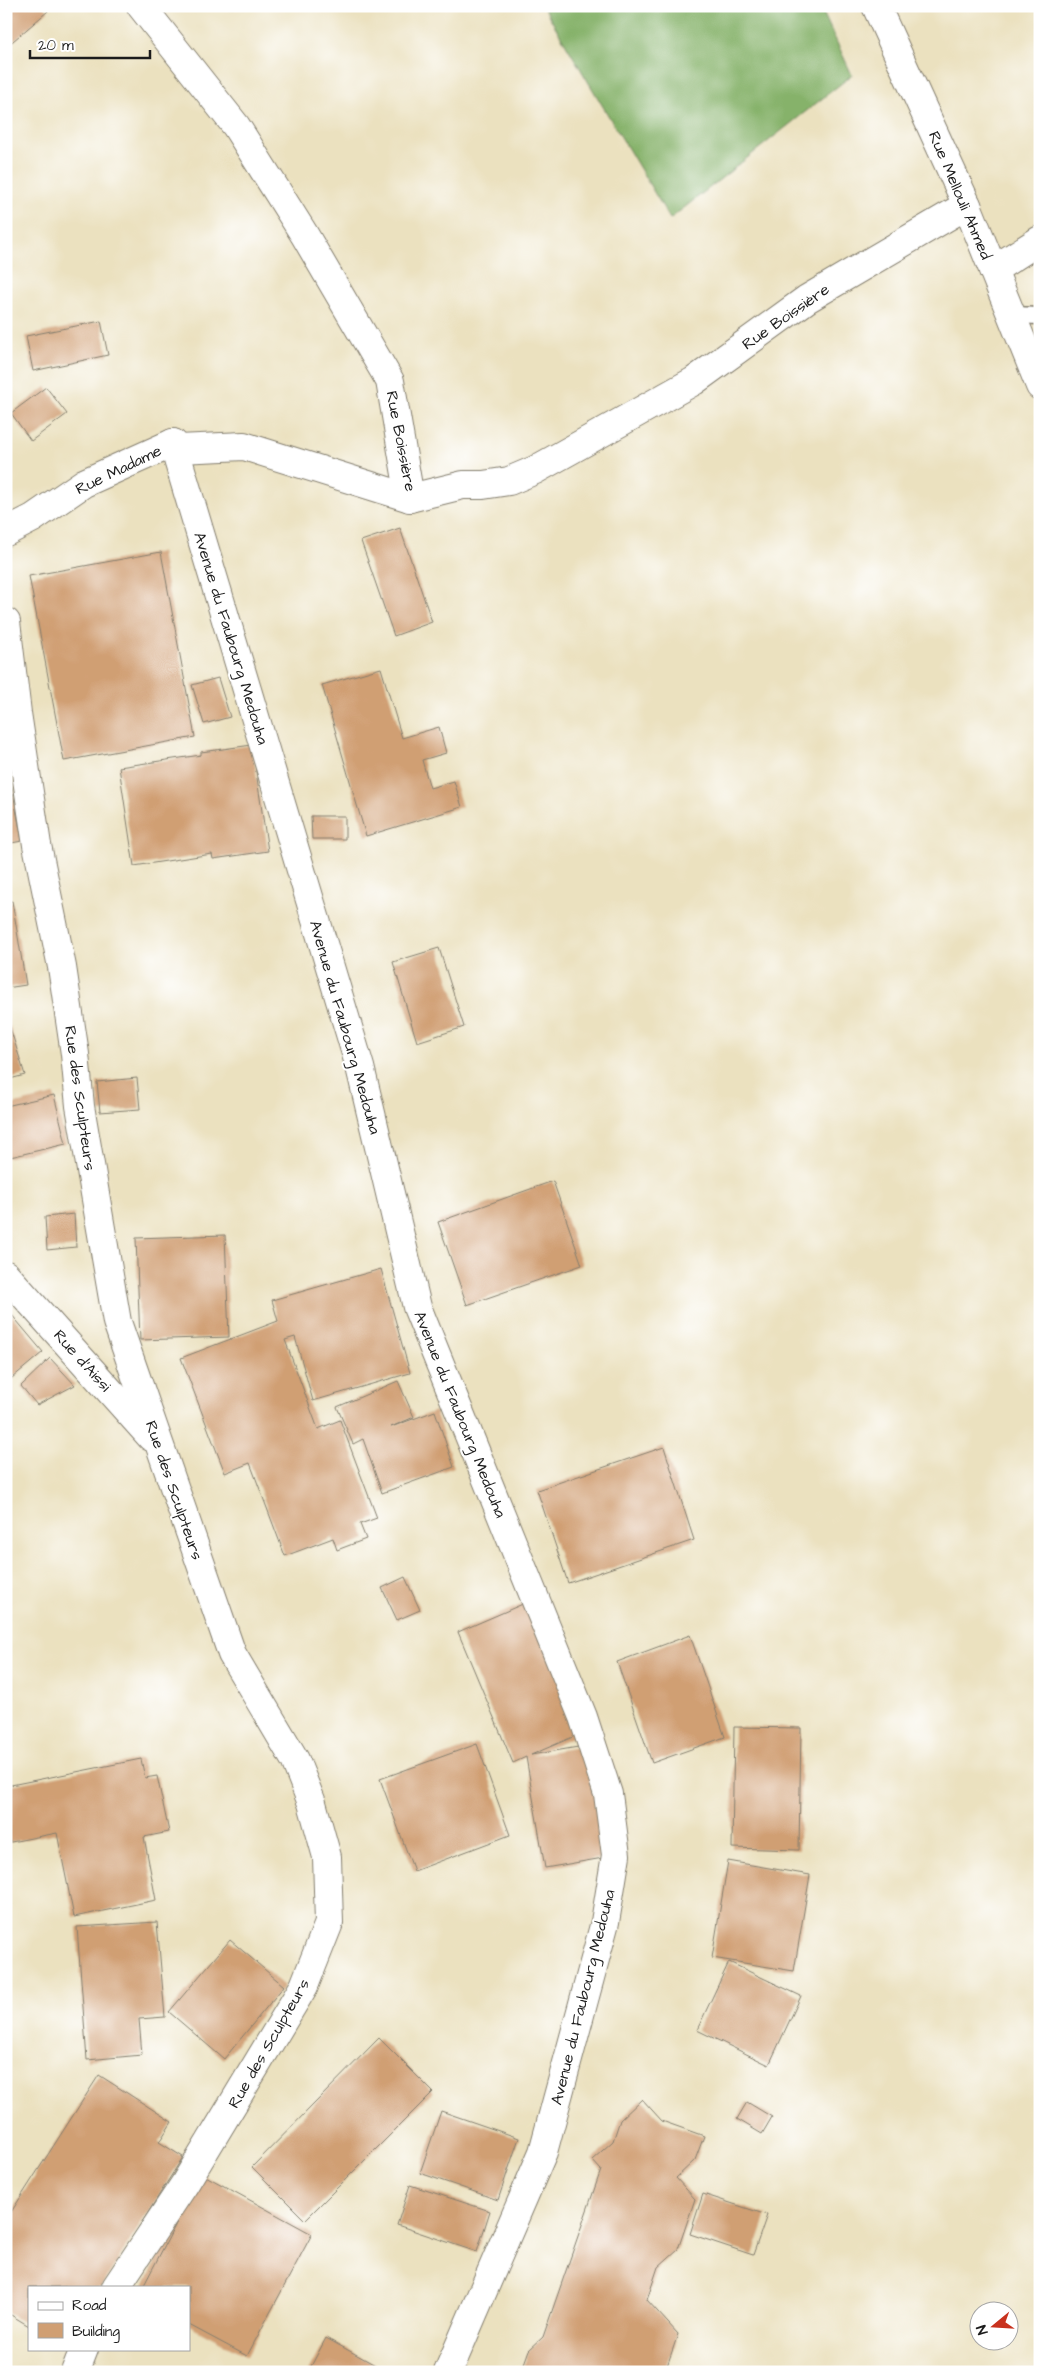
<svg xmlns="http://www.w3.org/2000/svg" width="1046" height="2378" viewBox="0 0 1046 2378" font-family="'Architects Daughter',sans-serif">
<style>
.forest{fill:#86b26a;stroke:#516743}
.building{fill:#d09f73}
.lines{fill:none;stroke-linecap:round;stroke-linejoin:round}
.service-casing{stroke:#847e6e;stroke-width:19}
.minor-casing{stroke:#847e6e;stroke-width:30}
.tertiary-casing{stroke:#847e6e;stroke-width:30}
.service{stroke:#fff;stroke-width:16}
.minor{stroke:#fff;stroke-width:28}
.tertiary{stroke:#fff;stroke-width:28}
.labels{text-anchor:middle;stroke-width:4;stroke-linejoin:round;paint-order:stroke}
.street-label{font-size:16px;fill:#1c1c1c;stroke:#fff}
</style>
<rect width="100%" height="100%" fill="#fff"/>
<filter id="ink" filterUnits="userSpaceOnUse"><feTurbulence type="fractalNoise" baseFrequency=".02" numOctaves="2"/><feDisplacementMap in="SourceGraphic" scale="10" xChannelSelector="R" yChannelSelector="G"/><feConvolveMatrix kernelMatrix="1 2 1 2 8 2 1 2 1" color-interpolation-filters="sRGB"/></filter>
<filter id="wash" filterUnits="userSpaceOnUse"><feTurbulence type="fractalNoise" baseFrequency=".0096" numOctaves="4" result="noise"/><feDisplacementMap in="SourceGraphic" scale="20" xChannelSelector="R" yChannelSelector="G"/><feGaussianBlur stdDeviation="1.12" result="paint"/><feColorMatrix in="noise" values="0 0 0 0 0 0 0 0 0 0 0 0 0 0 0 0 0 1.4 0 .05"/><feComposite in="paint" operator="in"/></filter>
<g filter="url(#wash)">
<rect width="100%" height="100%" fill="#ebe1bf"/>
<!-- forest -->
<path class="forest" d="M543,6H820L852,75L670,219Z"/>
<g id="blocks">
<!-- building -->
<g class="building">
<path d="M6,6H44L48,11L6,47Z"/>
<path d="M101,321L108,355L33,371L26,336Z"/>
<path d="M46,387L67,414L31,441L11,413Z"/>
<path d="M400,528L432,622L394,636L361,541Z"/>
<path d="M161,552L195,737L64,761L29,576Z"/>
<path d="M381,668L402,738L439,727L446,753L422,760L430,788L454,781L462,807L366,836L322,685Z"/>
<path d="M218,678L230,717L204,724L192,685Z"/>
<path d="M252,745L268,851L213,859L212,854L134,866L119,767L201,755V752Z"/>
<path d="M6,755L22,841L6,844Z"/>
<path d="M311,816H345V839H312Z"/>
<path d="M12,901L26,985L6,988V902Z"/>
<path d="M439,948L464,1027L417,1042L393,962Z"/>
<path d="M6,1015L25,1075L6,1080Z"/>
<path d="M137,1078L140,1109L100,1112L97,1082Z"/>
<path d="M54,1095L66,1144L6,1158V1106Z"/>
<path d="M553,1181L582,1265L467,1305L438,1222Z"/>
<path d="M74,1214L76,1247L47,1250L45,1217Z"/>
<path d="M225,1235L229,1337L140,1340L136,1238Z"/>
<path d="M381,1269L410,1373L313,1401L295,1337L285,1340L318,1429L340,1420L377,1518L360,1524L366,1539L337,1550L333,1538L285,1556L250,1463L225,1473L181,1358L278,1321L272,1300Z"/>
<path d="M6,1308L43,1352L6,1383Z"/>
<path d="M50,1358L75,1385L37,1405L21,1386Z"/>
<path d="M398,1381L414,1417L391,1427L435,1411L454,1467L382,1493L363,1439L353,1444L337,1407Z"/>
<path d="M664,1447L694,1540L568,1583L537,1490Z"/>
<path d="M405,1577L420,1610L397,1620L382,1588Z"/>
<path d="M532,1600L582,1733L531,1755L590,1745L609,1857L545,1868L526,1757L513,1763L458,1632Z"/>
<path d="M690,1635L725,1737L652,1763L617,1662Z"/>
<path d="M734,1727L801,1728L799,1850L732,1848Z"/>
<path d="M477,1744L510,1835L414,1871L380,1779Z"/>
<path d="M141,1759L145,1778L157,1776L169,1832L144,1837L156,1900L74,1917L57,1833L6,1843V1786Z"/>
<path d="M728,1861L810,1875L794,1971L712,1958Z"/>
<path d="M157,1922L165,2017L139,2019L142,2055L87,2060L77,1927Z"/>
<path d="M230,1940L284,1986L224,2059L169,2012Z"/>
<path d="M729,1962L801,1996L769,2065L697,2030Z"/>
<path d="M379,2038L433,2092L305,2220L252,2167Z"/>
<path d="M99,2075L172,2122L159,2142L183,2157L101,2287H29V2326L6,2312V2220Z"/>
<path d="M642,2099L662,2121L704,2136L695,2160L676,2178L695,2199L678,2249L658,2267L647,2300L678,2334L665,2372H521L529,2350L543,2337L601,2170L592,2160L613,2141L620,2120Z"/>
<path d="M747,2102L772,2117L762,2134L737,2119Z"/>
<path d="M441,2111L519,2138L498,2200L420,2173Z"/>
<path d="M202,2174L312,2234L247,2356L189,2325V2287H143Z"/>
<path d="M410,2185L490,2211L477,2252L397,2225Z"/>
<path d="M703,2194L767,2215L753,2255L690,2234Z"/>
<path d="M326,2338L388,2372H308Z"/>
</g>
</g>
</g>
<g filter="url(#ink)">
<use href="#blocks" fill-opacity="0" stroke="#847e6e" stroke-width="1"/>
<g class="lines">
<!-- service casing -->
<g class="service-casing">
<path id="service" d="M1011,315L1040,316"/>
</g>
<!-- minor casing -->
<g class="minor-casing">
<g id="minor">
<path d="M141,6L236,126L304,234L390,381L410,498L463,485H483L509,481L535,470L694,381L807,299L967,205"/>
<path d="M993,270L1040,240"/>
<path d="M173,443L360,1067L417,1307L583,1717L608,1794L616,1855L605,1922L543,2152L448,2372"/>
<path d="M6,532L33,518L84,483L173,443L179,449L244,446L410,498"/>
<path d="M6,622L17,713L37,845L62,967L75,1054L80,1106L117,1322L232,1654L295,1760L312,1803L327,1857L329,1923L304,1986L184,2185L116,2287"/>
<path d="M6,1275L151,1437"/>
<path d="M75,2372L84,2349"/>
</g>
</g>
<!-- tertiary casing -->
<g class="tertiary-casing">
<path id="tertiary" d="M876,6L967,205L1040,386"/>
</g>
<!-- service -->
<use href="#service" class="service"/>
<!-- minor -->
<use href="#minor" class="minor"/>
<!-- tertiary -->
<use href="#tertiary" class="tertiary"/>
</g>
</g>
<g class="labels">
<!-- street labels -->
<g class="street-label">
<text transform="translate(961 195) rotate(67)" y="6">Rue Mellouli Ahmed</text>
<text transform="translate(785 316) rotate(-35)" y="6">Rue Boissière</text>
<text transform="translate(402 441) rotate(79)" y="6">Rue Boissière</text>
<text transform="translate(118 469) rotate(-26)" y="6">Rue Madame</text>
<text transform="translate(232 638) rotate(73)" y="6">Avenue du Faubourg Medouha</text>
<text transform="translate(346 1027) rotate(74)" y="6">Avenue du Faubourg Medouha</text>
<text transform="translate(81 1098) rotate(82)" y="6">Rue des Sculpteurs</text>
<text transform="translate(83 1360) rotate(48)" y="6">Rue d'Aissi</text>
<text transform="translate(461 1414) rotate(68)" y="6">Avenue du Faubourg Medouha</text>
<text transform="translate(175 1490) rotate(71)" y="6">Rue des Sculpteurs</text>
<text transform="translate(582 1997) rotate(-76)" y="6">Avenue du Faubourg Medouha</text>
<text transform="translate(268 2043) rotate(-60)" y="6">Rue des Sculpteurs</text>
</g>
</g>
<!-- margin -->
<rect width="1046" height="2378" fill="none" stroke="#fff" stroke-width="25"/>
<!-- legend -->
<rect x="28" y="2286" width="162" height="65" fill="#ffffff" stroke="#a4a4a4"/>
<rect x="38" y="2302" width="25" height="8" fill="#ffffff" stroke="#a4a4a4"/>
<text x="72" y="2310" font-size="15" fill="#1c1c1c">Road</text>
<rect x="38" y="2323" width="25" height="15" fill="#d09f73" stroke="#a4a4a4"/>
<text x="72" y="2336" font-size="15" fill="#1c1c1c">Building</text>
<!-- north arrow -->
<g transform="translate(994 2326) rotate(252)"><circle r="24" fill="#ffffff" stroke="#a4a4a4"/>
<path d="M0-4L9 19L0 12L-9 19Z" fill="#c8321e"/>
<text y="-8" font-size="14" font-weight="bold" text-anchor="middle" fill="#1c1c1c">N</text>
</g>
<!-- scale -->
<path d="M30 50v8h120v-8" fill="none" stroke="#1c1c1c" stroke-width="2.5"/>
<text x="38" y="50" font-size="15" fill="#1c1c1c" stroke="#ffffff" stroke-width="4" paint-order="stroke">20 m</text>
</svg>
